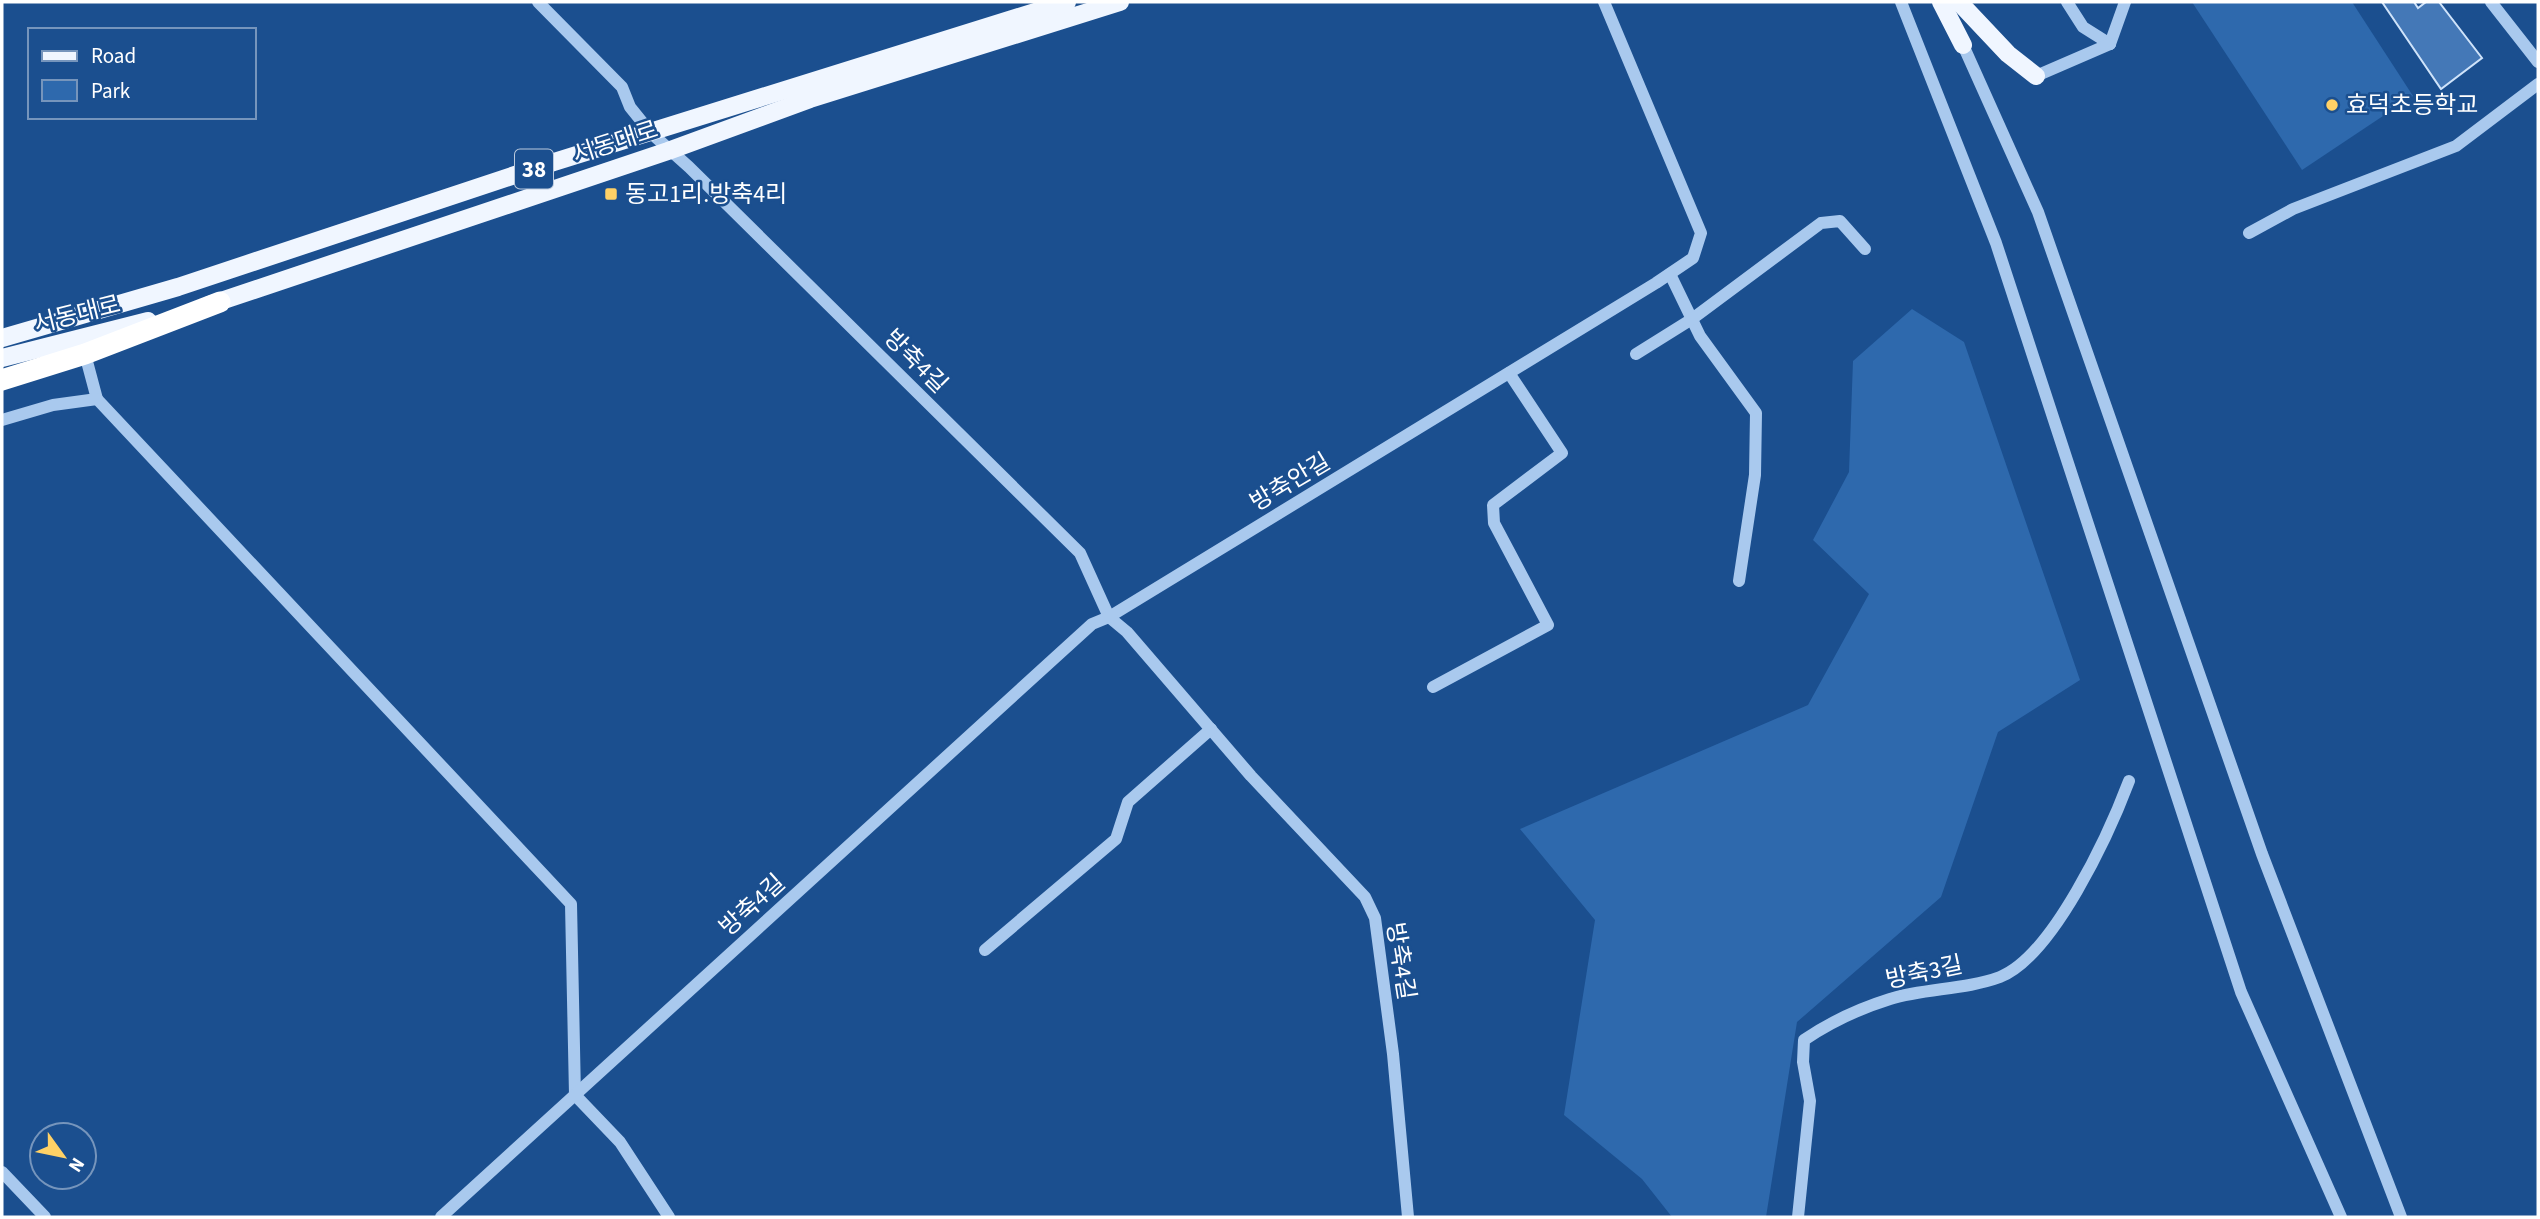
<svg xmlns="http://www.w3.org/2000/svg" width="2540" height="1219" viewBox="0 0 2540 1219" font-family="'Source Sans 3','Noto Sans KR',sans-serif">
<style>
.green{fill:#2e69ad}
.building{fill:#4478b7;stroke:#cfe3fa;stroke-width:2}
.lines{fill:none;stroke-linecap:round;stroke-linejoin:round}
.minor{stroke:#a9c9ee;stroke-width:12}
.major{stroke:#f0f6ff;stroke-width:18}
.highway{stroke:#fff;stroke-width:21}
.poi-dot{fill:#ffd166;stroke:#1b4f8f;stroke-width:2.5}
.labels{text-anchor:middle;stroke-width:5;stroke-linejoin:round;paint-order:stroke}
.shield{fill:#1b4f8f;stroke:#bbcadd;stroke-width:2}
.shield-label{font-size:23px;font-weight:bold;fill:#fff}
.poi-label{font-size:24px;fill:#fff;stroke:#1b4f8f;text-anchor:start}
.street-label{font-size:24px;fill:#fff;stroke:#1b4f8f}
</style>
<rect width="100%" height="100%" fill="#1b4f8f"/>
<!-- green -->
<g class="green">
<path d="M2192,2H2352L2413,96L2302,170Z"/>
<path d="M1912,309L1964,342L2080,680L1998,732L1941,897L1797,1022L1766,1217H1672L1642,1179L1564,1115L1595,920L1520,829L1808,705L1869,594L1813,540L1849,472L1853,361Z"/>
</g>
<!-- building -->
<path class="building" d="M2382,2H2414L2418,8L2426,2H2439L2482,58L2441,89Z"/>
<g class="lines">
<!-- minor -->
<g class="minor">
<path d="M538,2L622,87L630,107L651,133L689,167L1080,553L1109,617L1127,632L1251,776L1365,897L1375,918L1393,1054L1408,1217"/>
<path d="M1901,2L1996,243L2241,992L2341,1217"/>
<path d="M2067,2L2083,27L2110,44"/>
<path d="M2491,2L2538,62"/>
<path d="M2110,44L2125,2"/>
<path d="M1963,45L2038,212L2262,854L2401,1217"/>
<path d="M2036,76L2110,44"/>
<path d="M2249,233L2293,209L2456,146L2538,84"/>
<path d="M1670,274L1700,336L1756,413L1755,475L1739,581"/>
<path d="M85,354L97,399"/>
<path d="M1636,354L1692,319L1821,223L1840,221L1865,249"/>
<path d="M2,420L53,405L97,399L571,904L575,1095L620,1142L669,1217"/>
<path d="M1433,687L1548,625L1494,523L1493,505L1562,453L1509,373"/>
<path d="M985,950L1116,839L1128,802L1211,729"/>
<path d="M2,1172L45,1217"/>
<path d="M441,1217L1092,624L1109,617L1656,283L1693,258L1701,233L1604,2"/>
<path d="M1798,1217L1810,1101L1803,1062L1804,1040C1829,1023 1861,1008 1890,999C1925,988 1965,990 2000,977C2053,956 2109,834 2129,781"/>
</g>
<!-- major -->
<g class="major">
<path d="M1941,2L1963,45"/>
<path d="M1959,2L2008,54L2036,76"/>
<path d="M209,305L668,151L810,99L1120,2"/>
<path d="M2,338L178,287L554,162L1067,2"/>
<path d="M2,358L148,321"/>
</g>
<!-- highway -->
<path class="highway" d="M2,380L85,354L220,302"/>
</g>
<!-- markers -->
<g class="poi-dot">
<circle cx="2332" cy="105" r="7"/>
<rect x="604" y="187" width="14" height="14" rx="3.5"/>
</g>
<g class="labels">
<!-- shield labels -->
<rect class="shield" x="515" y="149.5" width="38" height="39" rx="5"/>
<g class="shield-label">
<text x="534" y="177">38</text>
</g>
<!-- poi labels -->
<g class="poi-label">
<text x="2346" y="113">효덕초등학교</text>
<text x="625" y="202">동고1리.방축4리</text>
</g>
<!-- street labels -->
<g class="street-label">
<text transform="translate(615 142) rotate(-18)" y="8">서동대로</text>
<text transform="translate(77 314) rotate(-14)" y="8">서동대로</text>
<text transform="translate(916 361) rotate(45)" y="8">방축4길</text>
<text transform="translate(1290 482) rotate(-31)" y="8">방축안길</text>
<text transform="translate(752 905) rotate(-42)" y="8">방축4길</text>
<text transform="translate(1401 961) rotate(81)" y="8">방축4길</text>
<text transform="translate(1924 972) rotate(-12)" y="8">방축3길</text>
</g>
</g>
<!-- border -->
<rect width="2540" height="1219" fill="none" stroke="#ffffff" stroke-width="7"/>
<!-- legend -->
<rect x="28" y="28" width="228" height="91" fill="#1b4f8f" stroke="#7695bc" stroke-width="2"/>
<rect x="42" y="51" width="35" height="10" fill="#f0f6ff" stroke="#7695bc" stroke-width="2"/>
<text x="91" y="63" font-size="21" fill="#ffffff">Road</text>
<rect x="42" y="80" width="35" height="21" fill="#2e69ad" stroke="#7695bc" stroke-width="2"/>
<text x="91" y="98" font-size="21" fill="#ffffff">Park</text>
<!-- north arrow -->
<g transform="translate(63 1156) rotate(123)"><circle r="33" fill="#1b4f8f" stroke="#7695bc" stroke-width="2"/>
<path d="M0-5L12 26L0 18L-12 26Z" fill="#ffd166"/>
<text y="-10" font-size="19" font-weight="bold" text-anchor="middle" fill="#ffffff">N</text>
</g>
</svg>
